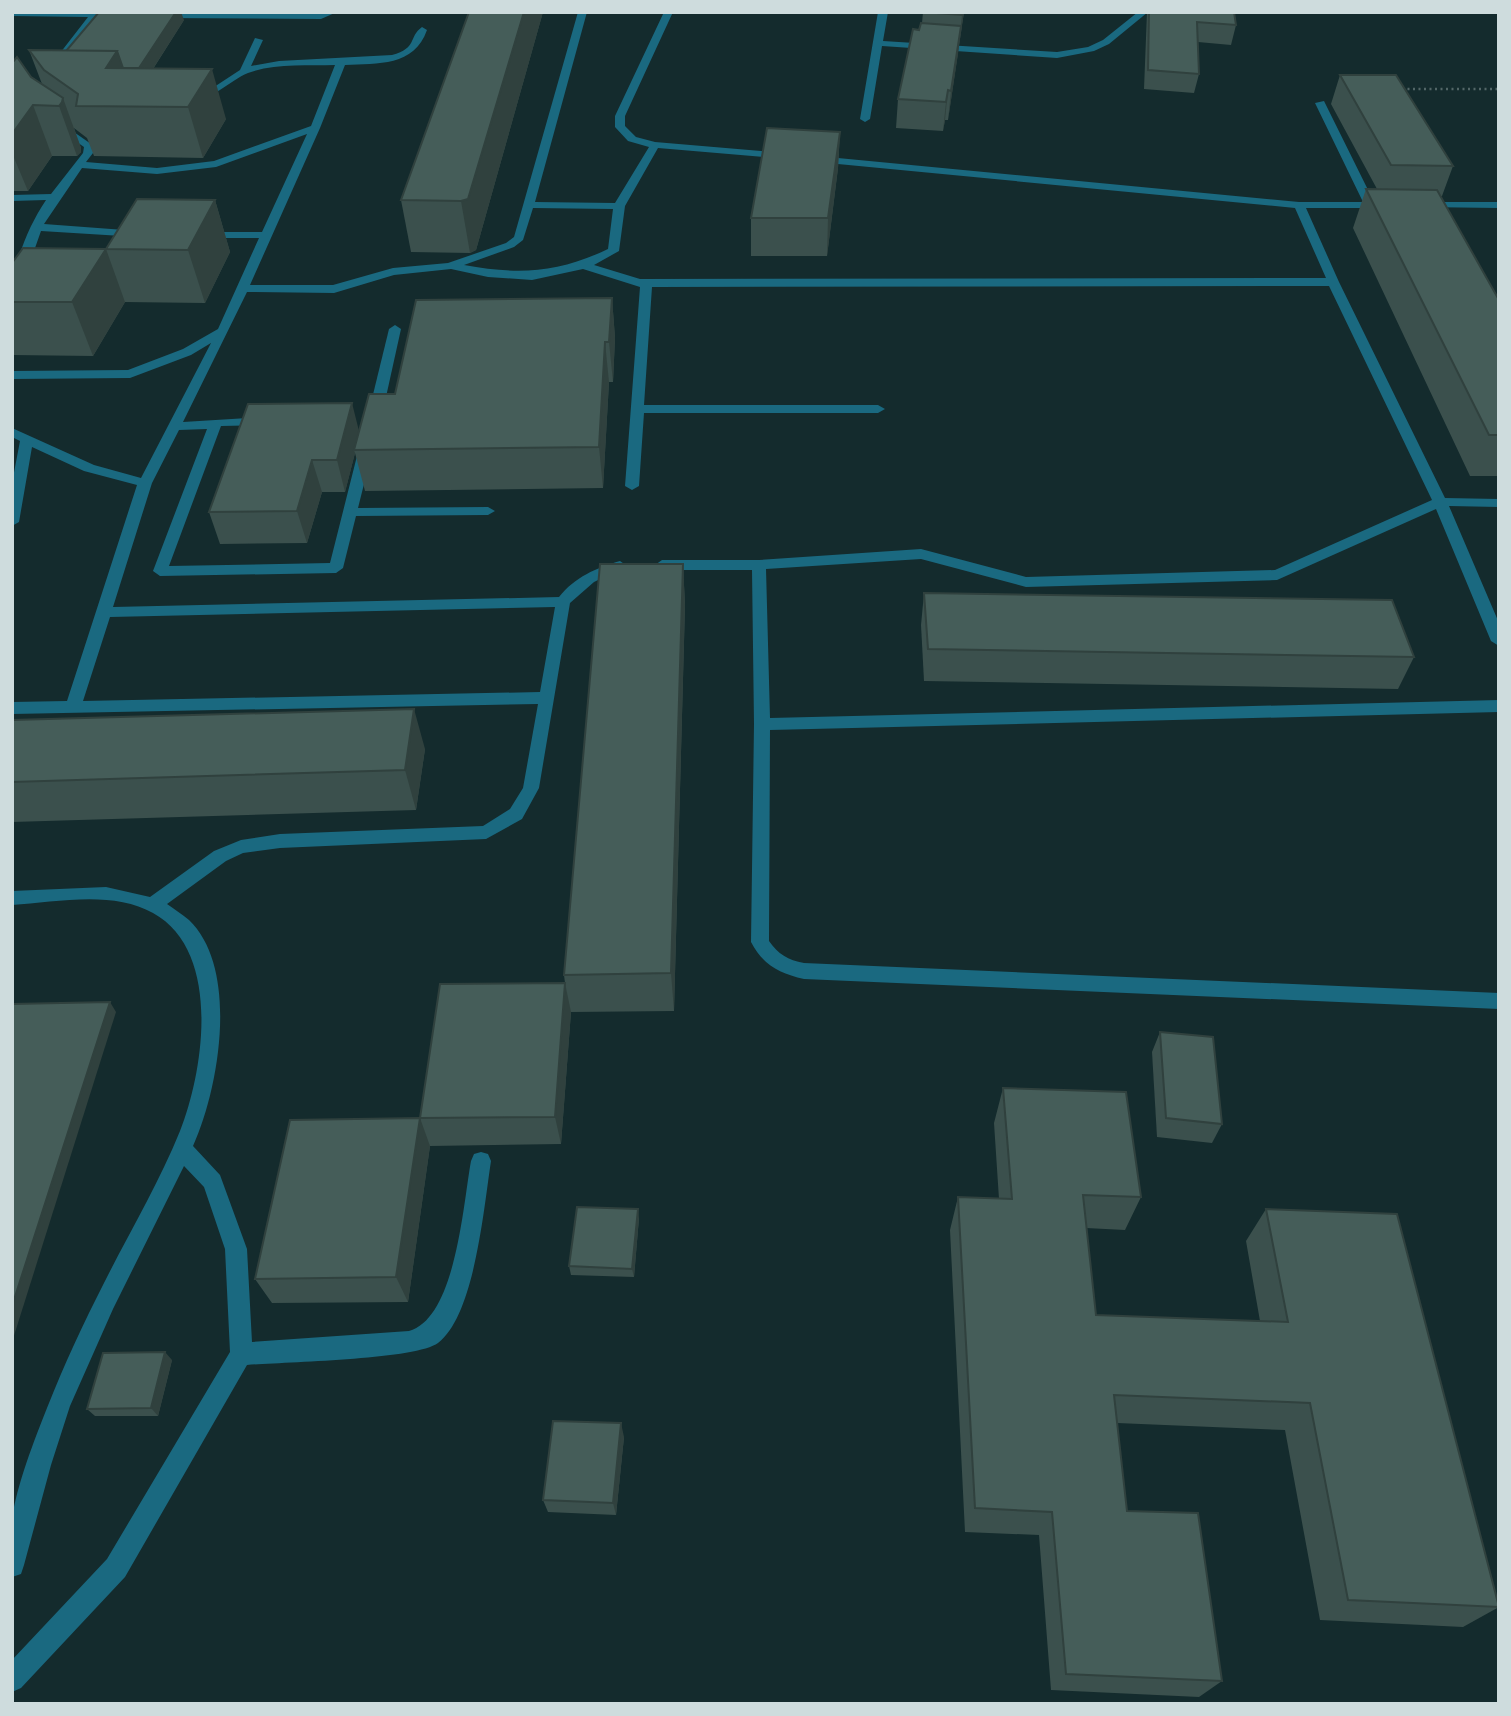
<svg xmlns="http://www.w3.org/2000/svg" width="1511" height="1716" viewBox="0 0 1511 1716" font-family="'Noto Serif',serif">
<style>
.lines{fill:none;stroke-linecap:round;stroke-linejoin:round}
.path{stroke:#526667;stroke-width:2.5;stroke-dasharray:2 3.5;stroke-linecap:butt}
.lane{fill:#1a6980;fill-rule:evenodd}
.wall{fill:#3b504d}
.shaded-wall{fill:#30413e}
.building{fill:#455d59;stroke:#30413e;stroke-width:2}
</style>
<rect width="100%" height="100%" fill="#142b2d"/>
<g class="lines">
<!-- path -->
<path class="path" d="M1402,89H1499"/>
<!-- lane -->
<g class="lane">
<path d="M12,12H106L108,14L97,17L62,60L57,57L88,17L12,16Z"/>
<path d="M337,12L321,19L159,18L154,15L159,12Z"/>
<path d="M578,12H587L535,202L615,203L649,147L628,141L615,127V116L664,12H673L625,116V126L636,137L655,142L786,153L791,156L786,159L658,148L625,206L619,251L594,265L640,279L1326,278L1295,208L817,162L812,159L817,156L1299,202H1363L1315,103L1324,101L1374,202L1388,205L1382,208H1306L1339,282L1445,498L1499,499V507L1449,506L1499,623V646L1491,641L1436,509L1277,580L1026,587L921,559L766,569L770,718L1499,700V712L770,730L769,941C778,954 788,960 804,963L1499,993V1009L804,979C779,973 763,965 751,942L754,724L752,570H662L655,565L662,560H759L921,549L1026,577L1275,570L1432,500L1329,286L652,287L644,405H878L885,409L878,413H644L639,486L632,490L625,486L640,287L583,269L532,280L488,277L451,269L394,275L334,293L247,292L183,422L265,417L272,421L265,425L221,426L169,566L330,563L358,452L365,448L372,452L358,508L488,507L495,511L488,515L356,516L343,568L336,573L160,576L153,571L207,429L179,430L152,483L113,607L559,597C575,577 596,568 620,561L627,566L594,582L570,603L539,788L522,819L486,839L280,848L243,853L226,861L167,904C174,909 182,914 189,920C240,969 219,1089 193,1146L220,1175L247,1249L252,1342L409,1331C456,1318 463,1204 471,1161L474,1154L481,1152L488,1154L491,1161C484,1206 475,1315 438,1343C415,1360 282,1362 247,1365L125,1577L21,1688L12,1692V1660L107,1559L230,1352L225,1249L204,1187L184,1166L113,1309L70,1406L51,1465L24,1565L21,1574L12,1577C12,1558 10,1538 12,1519C17,1484 34,1441 47,1408C64,1365 83,1324 104,1283C129,1233 159,1183 180,1131C204,1070 222,951 153,913C113,890 56,902 12,905V891L106,887L150,897L214,851L241,840L280,834L483,826L510,809L523,788L538,704L12,714V702L67,701L137,485L84,471L32,447L19,522L12,526V483L20,441L12,437V428L94,465L141,478L211,343L191,355L130,378L12,379V371L128,370L183,349L218,329L259,238H201L195,235L201,232H262L307,134L216,167L157,174L82,168L44,224L138,231L144,234L138,237L41,231L16,302L12,303C12,267 26,230 46,200L12,201V195L51,194L83,153L84,147L54,126V122L58,121L94,146L93,153L86,162L157,168L214,161L311,126L335,65C307,66 275,63 248,73C229,81 217,97 195,99L190,96L211,89L240,70L255,38L263,40L251,66L279,61L392,55C418,48 408,37 422,27L427,30C414,67 378,63 345,65L320,128L250,285H333L393,268L448,263L506,243L514,237ZM533,208L613,209L608,249C558,273 518,275 464,265L514,247L523,240ZM555,607L540,692L83,701L110,617Z"/>
<path d="M878,12H888L883,41L1057,52L1088,47L1103,40L1138,12H1148L1109,44L1094,51L1057,58L882,46L870,119L865,122L860,119Z"/>
<path d="M1424,202H1499V208L1420,207V203Z"/>
<path d="M395,325L401,329L382,415L375,419L368,415L389,329Z"/>
</g>
</g>
<!-- wall -->
<g class="wall">
<path d="M469,12H543L476,250L470,253L411,252L401,200Z"/>
<path d="M923,12H964L948,120H945L943,131L896,128L898,99L922,23Z"/>
<path d="M1147,12H1234L1236,25L1231,45L1198,42L1199,74L1194,93L1144,89Z"/>
<path d="M184,20L153,69L226,119L203,158L94,156L87,138L74,128L81,148V152L77,156H52L28,191H12V63L42,84L29,50L66,51Z"/>
<path d="M1340,75L1453,166L1442,196H1440L1499,300V476H1470L1353,228L1366,189H1377L1331,104Z"/>
<path d="M840,132L838,168L827,256H751V218Z"/>
<path d="M215,200L230,252L205,303L125,302L93,356L12,355V263L106,249Z"/>
<path d="M612,298L615,338L613,382H609L603,488L365,491L355,453L345,492H322L307,543L220,544L209,512Z"/>
<path d="M683,564L685,605L674,1011L571,1012L561,1144L430,1146L408,1302L272,1303L255,1279L420,1118L565,983L564,975Z"/>
<path d="M924,593L1414,657L1398,689L924,681L921,625Z"/>
<path d="M12,720L425,749L416,810L12,822Z"/>
<path d="M1160,1032L1222,1124L1212,1143L1157,1137L1152,1052Z"/>
<path d="M1003,1088L1141,1197L1125,1230L1086,1228L1096,1315L1260,1321L1246,1241L1266,1209L1499,1607L1463,1627L1320,1620L1285,1430L1117,1423L1127,1511L1222,1681L1199,1697L1051,1690L1039,1535L965,1532L950,1230L958,1197L999,1199L994,1123Z"/>
<path d="M639,1218L634,1277L571,1275L569,1266Z"/>
<path d="M172,1360L158,1416H95L87,1409Z"/>
<path d="M624,1437L616,1515L548,1512L543,1500Z"/>
</g>
<!-- shaded-wall -->
<g class="shaded-wall">
<path d="M176,12H181L184,20L140,89L136,74Z"/>
<path d="M524,12H543L476,250L470,253L461,201Z"/>
<path d="M963,12H964L959,43L962,15Z"/>
<path d="M961,26L958,54L948,120L951,91Z"/>
<path d="M117,51L133,100L106,68Z"/>
<path d="M212,69L226,119L203,158L188,107Z"/>
<path d="M948,90L945,120L943,131L946,102Z"/>
<path d="M63,98L81,148V152L77,156L59,106Z"/>
<path d="M33,105L52,156L28,191L12,153V134Z"/>
<path d="M840,132L838,168L827,256L828,218Z"/>
<path d="M215,200L230,252L205,303L188,250Z"/>
<path d="M106,249L125,302L93,356L72,302Z"/>
<path d="M612,298L615,338L613,382L609,342Z"/>
<path d="M605,342L609,382L603,488L599,447Z"/>
<path d="M352,403L360,435L354,450L355,453L345,492L337,460Z"/>
<path d="M312,460L322,492L307,543L297,511Z"/>
<path d="M683,564L685,605L674,1011L671,973Z"/>
<path d="M414,709L425,749L416,810L405,770Z"/>
<path d="M565,983L571,1012L561,1144L555,1117Z"/>
<path d="M110,1002L116,1012L12,1342V1306Z"/>
<path d="M420,1118L430,1146L408,1302L396,1277Z"/>
<path d="M638,1209L639,1218L634,1277L632,1269Z"/>
<path d="M165,1352L172,1360L158,1416L151,1408Z"/>
<path d="M621,1423L624,1437L616,1515L613,1503Z"/>
</g>
<!-- building -->
<g class="building">
<path d="M99,12H176L139,68H123L117,51H66Z"/>
<path d="M469,12H524L468,199L461,201L401,200Z"/>
<path d="M923,12H963L962,15Z"/>
<path d="M1149,12H1234L1236,25L1197,22L1199,74L1148,70Z"/>
<path d="M921,23L961,26L951,91L948,90L946,102L898,99L913,29L919,30Z"/>
<path d="M29,50L117,51L106,68L212,69L188,107L76,106L78,94L44,70Z"/>
<path d="M17,57L31,77L63,98L62,102L59,106L33,105L12,134V63Z"/>
<path d="M1340,75H1396L1453,166L1391,165Z"/>
<path d="M767,128L840,132L828,218H751Z"/>
<path d="M1366,189L1437,190L1499,300V435H1489Z"/>
<path d="M137,199L215,200L188,250L106,249Z"/>
<path d="M23,248L106,249L72,302H12V263Z"/>
<path d="M612,298L609,342H605L599,447L354,450L369,394H395L416,300Z"/>
<path d="M352,403L337,460H312L297,511L209,512L248,404Z"/>
<path d="M600,564H683L671,973L564,975Z"/>
<path d="M924,593L1392,600L1414,657L928,649Z"/>
<path d="M414,709L405,770L12,782V720Z"/>
<path d="M565,983L555,1117L420,1118L440,984Z"/>
<path d="M110,1002L12,1306V1004Z"/>
<path d="M1160,1032L1213,1037L1222,1124L1166,1118Z"/>
<path d="M1003,1088L1126,1092L1141,1197L1083,1195L1096,1315L1288,1322L1266,1209L1397,1214L1499,1607L1348,1600L1310,1403L1114,1395L1127,1511L1198,1513L1222,1681L1066,1674L1052,1512L975,1508L958,1197L1012,1199Z"/>
<path d="M420,1118L396,1277L255,1279L290,1120Z"/>
<path d="M577,1207L638,1209L632,1269L569,1266Z"/>
<path d="M165,1352L151,1408L87,1409L103,1353Z"/>
<path d="M553,1421L621,1423L613,1503L543,1500Z"/>
</g>
<!-- border -->
<rect width="1511" height="1716" fill="none" stroke="#cedcdd" stroke-width="28"/>
</svg>
